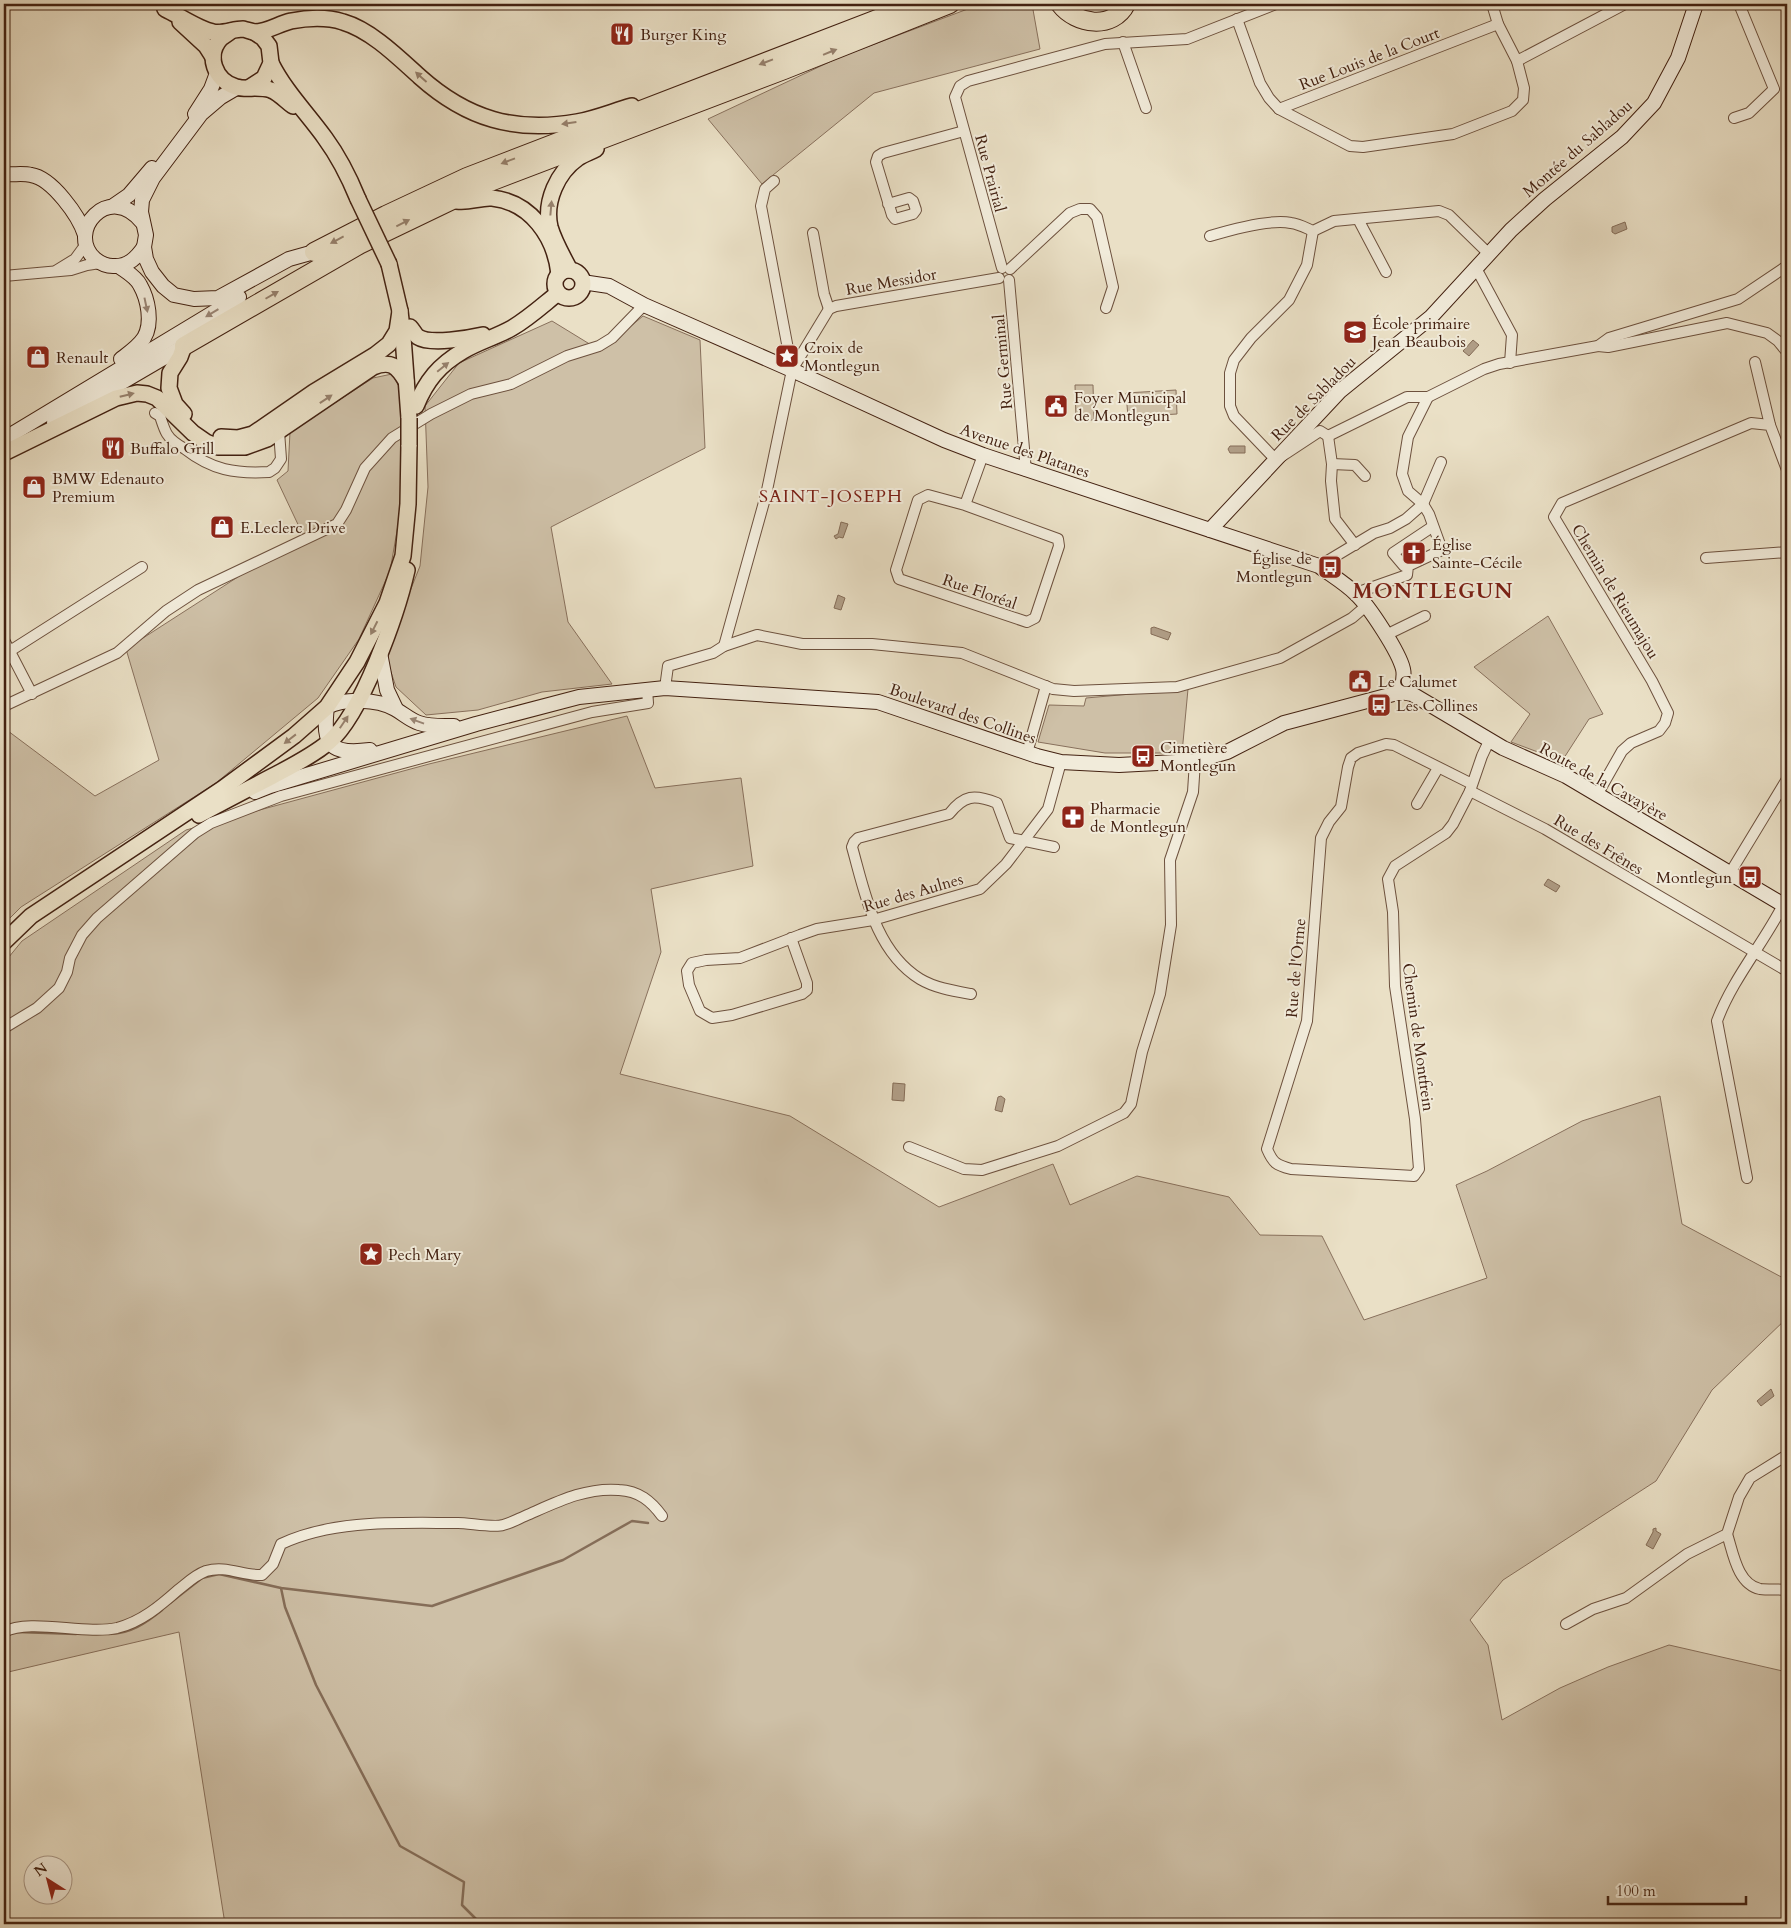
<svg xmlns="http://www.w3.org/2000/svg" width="1791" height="1928" viewBox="0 0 1791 1928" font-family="Cardo,serif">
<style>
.green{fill:#cec0a7;stroke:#88705c}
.water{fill:#b19f88;stroke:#856d58}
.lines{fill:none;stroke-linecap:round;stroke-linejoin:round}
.stream{stroke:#856d58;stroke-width:2.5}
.street-casing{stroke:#6d513e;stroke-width:12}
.secondary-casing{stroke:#432111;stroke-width:16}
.primary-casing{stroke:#432111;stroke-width:18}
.highway-casing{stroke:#432111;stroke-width:20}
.street{stroke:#f1ebda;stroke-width:10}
.secondary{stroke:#f1ebda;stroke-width:14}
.primary{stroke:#eae0c6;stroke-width:15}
.highway{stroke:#eae0c6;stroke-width:18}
.primary-bridge-casing{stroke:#432111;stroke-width:18;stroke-linecap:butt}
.primary-bridge{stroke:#eae0c6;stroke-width:15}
.oneway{fill:#96806c}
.oneway2{fill:#9a8676}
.labels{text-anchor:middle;stroke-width:4;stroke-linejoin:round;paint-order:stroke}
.poi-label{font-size:16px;fill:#432111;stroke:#f1ebda;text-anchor:start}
.street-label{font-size:16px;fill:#432111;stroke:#f1ebda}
.neighbourhood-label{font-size:18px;letter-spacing:1px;fill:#7a1f14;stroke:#f1ebda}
.district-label{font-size:21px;font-weight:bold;letter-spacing:1px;fill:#7a1f14;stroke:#f1ebda}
</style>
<rect width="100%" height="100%" fill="#eae0c6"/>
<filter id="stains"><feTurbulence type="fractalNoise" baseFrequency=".004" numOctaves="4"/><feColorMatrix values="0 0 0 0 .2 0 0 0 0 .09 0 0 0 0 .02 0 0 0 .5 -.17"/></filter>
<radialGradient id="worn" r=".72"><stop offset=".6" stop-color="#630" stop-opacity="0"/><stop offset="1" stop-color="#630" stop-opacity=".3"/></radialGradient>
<!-- green -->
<g class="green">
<path d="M981,4H1032L1040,49L874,93L762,184L708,119L840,57Z"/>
<path d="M643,316L700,340L705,448L551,527L568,622L612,684L542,692L478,710L426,715L396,687L387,660L395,629L420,566L428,487L425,406L459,363L552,321L601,351Z"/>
<path d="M392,374L401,390L404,491L390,571L359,639L318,698L216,783L21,907L4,924V728L95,796L159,760L126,649L303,535L277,480L288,471L290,432L373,378Z"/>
<path d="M1075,385H1093L1094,420H1076Z"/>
<path d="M1176,390L1177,414L1128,417L1126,393Z"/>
<path d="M1548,616L1603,714L1589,719L1562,761L1511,742L1530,714L1474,667Z"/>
<path d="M1188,689L1182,753H1105L1038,742L1049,705L1084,706L1086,698Z"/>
<path d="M627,716L655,788L741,778L753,866L651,889L661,952L620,1074L790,1116L939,1207L1053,1164L1070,1205L1137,1176L1229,1197L1260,1235L1322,1236L1364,1320L1487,1278L1456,1185L1487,1171L1582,1121L1660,1096L1682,1224L1787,1280V1318L1712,1390L1656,1481L1503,1580L1470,1620L1488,1645L1502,1720L1560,1688L1608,1667L1669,1645L1787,1672V1924H225L179,1632L4,1673V963L22,941L186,830L429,764Z"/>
</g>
<!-- water -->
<g class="water">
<path d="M1625,222L1627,229L1615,234L1612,232V227Z"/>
<path d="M1473,340L1479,345L1469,356L1463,351Z"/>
<path d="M1230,446H1245V453H1230L1228,449Z"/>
<path d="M841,522L848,524L843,538L839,537L836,539L834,536L838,534Z"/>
<path d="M838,595L845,598L841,610L834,608Z"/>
<path d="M1154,627L1171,633L1168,640L1151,634V628Z"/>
<path d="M1548,879L1560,886L1556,892L1544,885Z"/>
<path d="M893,1083L905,1084L904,1101L892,1100Z"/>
<path d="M1001,1096L1005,1099L1002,1112L995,1110L998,1097Z"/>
<path d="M1771,1389L1774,1396L1761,1406L1757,1401Z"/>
<path d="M1656,1528V1531L1661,1534L1653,1549L1646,1545L1653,1532V1529Z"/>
</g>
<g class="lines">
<!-- stream -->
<g class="stream">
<path d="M281,1588L285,1607L316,1685L400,1846L464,1882L462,1905L481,1924"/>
<path d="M170,1603L202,1578L219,1574L281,1588L432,1606L563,1560L632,1521L648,1523"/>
<path d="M17,1632L76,1634"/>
<path d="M109,1634C130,1634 146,1623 162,1610"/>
</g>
<!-- street casing -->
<g class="street-casing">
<g id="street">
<path d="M1492,4L1498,24L1517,61L1625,4"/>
<path d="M1237,19L1260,83L1269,98L1279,109L1350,146L1363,147L1453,134L1512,111L1523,100L1524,88L1517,61"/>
<path d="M1123,42L1146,108"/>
<path d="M1279,109L1498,24"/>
<path d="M1734,118L1749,113L1774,89L1739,4"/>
<path d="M774,181L765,189L761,206L792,370"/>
<path d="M888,204L909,198L913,201L916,210L913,214L895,219L892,215L876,162L878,156L883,153L964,131"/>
<path d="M1358,219L1386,272"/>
<path d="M1313,231L1307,265L1289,300L1251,338L1234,360L1230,373V406L1234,416L1276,460L1320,431L1328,436L1407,397H1428L1484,369L1499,364L1598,346L1609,338L1738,299L1787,266"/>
<path d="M813,233L824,294L829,309"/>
<path d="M1210,236C1230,230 1271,219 1291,223C1299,224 1306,228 1313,231L1334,221L1439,211L1449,215L1488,253"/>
<path d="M1002,268L955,97L960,86L968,81L1105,44L1187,39L1276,4"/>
<path d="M1476,268L1512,335L1510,363"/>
<path d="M1010,269L1070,213L1080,209H1090L1097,217L1113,287L1106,308"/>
<path d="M57,270L75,259L86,244"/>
<path d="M4,276L71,270L87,265L100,263"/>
<path d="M1009,280L1026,471"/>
<path d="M1598,346L1608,347L1727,323L1767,333L1778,341L1787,352"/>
<path d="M1755,362L1770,425"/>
<path d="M155,413L160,416C162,422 164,429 167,434C171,441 178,445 185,449C212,470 235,474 269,472L275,468L281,459L279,431L276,429"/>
<path d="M1328,436L1332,464L1331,481L1335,519L1355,545"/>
<path d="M1332,464L1355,465L1365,476"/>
<path d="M965,505L1058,539L1059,546L1035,618L1027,622L899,579L896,570L918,500L928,495L965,505L983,455"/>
<path d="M1706,558L1787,552"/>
<path d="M1319,566L1374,533L1390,528L1406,519L1423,504L1441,462"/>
<path d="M1408,566H1404L1393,553L1432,527"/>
<path d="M1356,593L1407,575L1408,566L1442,550L1429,514L1423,504L1408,491L1402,474L1408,437L1428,397"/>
<path d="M1386,635L1425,616"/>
<path d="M4,640L32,694"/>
<path d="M724,646L766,495L792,370L829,309L836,306L999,278"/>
<path d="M10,651L142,567"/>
<path d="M665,688L668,666L713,653L724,646L757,635L802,644H872L962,653L1053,689L1074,691L1177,687L1280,658L1352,618L1366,606"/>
<path d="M4,706L117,653L166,611L198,590L337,524L346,510L365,468L392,438L431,414L471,394L511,384L567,356L599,346L612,338L644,305"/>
<path d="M1027,753L1046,686"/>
<path d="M1472,784L1394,745L1386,744L1358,753L1351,758L1348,767L1341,807L1329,822L1321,838L1307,1021L1267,1149C1273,1163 1276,1165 1291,1169L1414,1176L1419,1169L1415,1119L1395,986L1393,912L1388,879L1395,866L1446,833L1453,824L1470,791L1482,756L1490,739"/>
<path d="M1470,791L1545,829L1787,971"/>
<path d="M1597,795L1622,751L1631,743L1659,731L1665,723L1668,713L1652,681L1554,517L1562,503L1751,423L1770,425L1787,470"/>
<path d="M1417,804L1438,768"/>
<path d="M1730,873L1787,779"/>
<path d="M791,938L807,983V990L802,994L732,1015L712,1018L700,1011L689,985L687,971L692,963L706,960L740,958L800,935L817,929L873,920L980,889L1006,864L1048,809L1061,762"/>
<path d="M971,994C954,991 935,988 920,979C875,951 865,893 852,847L854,842L858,838L949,814C964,795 974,794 997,803L1010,838L1054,847"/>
<path d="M4,1028L37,1008L59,988L67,972L70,958L82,935L97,918L195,833L211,823L281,796L592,712L648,703L647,689"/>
<path d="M909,1147L964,1169L982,1170L1058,1146L1124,1113L1131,1104L1142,1052L1160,994L1171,925L1170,860L1193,792L1195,761"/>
<path d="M1747,1178L1717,1021C1732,980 1763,944 1783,905"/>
<path d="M1727,1534C1733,1552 1737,1584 1760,1589C1768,1590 1778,1589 1787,1590"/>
<path d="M1566,1624L1593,1609L1626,1598L1687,1554L1727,1534L1739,1497L1750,1478L1787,1455"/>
<path d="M4,1632C30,1618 84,1635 117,1628C141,1622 160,1606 178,1590C187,1583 195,1575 206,1571C226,1565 243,1576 262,1575L273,1564L281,1544C334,1519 401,1523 458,1523C469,1523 494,1528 503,1525C511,1523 518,1519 525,1516C555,1503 585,1487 619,1490C639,1491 651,1501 662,1516"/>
<path d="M444,1924H445"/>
</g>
</g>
<!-- secondary casing -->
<g class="secondary-casing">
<g id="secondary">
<path d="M238,87L221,97L201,114L153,178L142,200L141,212L146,235L144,247L146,259L152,272L163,286L174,295L194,299L218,298L289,259L314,252"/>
<path d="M195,114L211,89L217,73"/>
<path d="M4,174C13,175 23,173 31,175C52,178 79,216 85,235"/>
<path d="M113,206L129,195L152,168"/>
<path d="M142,222C109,181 65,232 95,259C100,263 106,266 113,266C127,267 136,259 144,247"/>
<path d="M120,267C127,272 136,277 140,285C148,299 153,323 144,338C138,347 129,353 121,359"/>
<path d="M583,284L589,283L609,286L644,305L792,370L944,440L983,455L1319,566C1331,575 1345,583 1356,594C1369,606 1399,652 1403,669C1405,677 1402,685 1401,692"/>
<path d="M54,422L184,346"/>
<path d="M4,439L239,297"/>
<path d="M1210,530L1340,391L1431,317L1511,230L1545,199L1622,137L1654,103L1678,58L1696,4"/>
<path d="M380,653L387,690L396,709"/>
<path d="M370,750C331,755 322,746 327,707C345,698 377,699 395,709C404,714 410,720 419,723C431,727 442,726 454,726"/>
<path d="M255,792L270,786L476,724L579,697L665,688L878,702L1037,756L1061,762L1119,765L1195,761L1227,752L1284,723L1401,692L1412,694L1503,748L1566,776L1787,907"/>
</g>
</g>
<!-- primary casing -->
<g class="primary-casing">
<g id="primary">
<path d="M165,9C178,15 200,30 213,32C223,34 233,29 243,29C247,30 250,31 254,32C268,32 278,24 291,21C307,18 327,17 343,22C371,30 399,58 420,77C467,119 515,133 577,122C595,119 614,111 632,106"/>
<path d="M180,22L206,46L213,57"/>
<path d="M231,31C228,34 224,36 221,38C205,55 215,81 236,87C246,90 259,86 271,90C279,93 286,101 293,106"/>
<path d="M271,63C285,91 307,113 325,138C339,157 349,177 358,199"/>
<path d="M250,87L264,78L271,63L269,46L263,38L254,32"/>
<path d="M457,201C469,203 480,197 492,198C531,202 555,237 559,274"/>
<path d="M389,264L400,311L403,337L409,418"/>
<circle cx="569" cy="284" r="14"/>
<path d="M570,270C563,257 554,241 550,227C544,201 558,172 578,158C584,154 591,152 596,149"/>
<path d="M410,327C413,330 415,335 418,337C430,345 470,338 483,335"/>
<path d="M416,406C426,381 439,365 463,351C478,342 496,337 512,328C529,318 543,305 558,293"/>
<path d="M184,414L175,404L169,388L170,373L180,357L184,346"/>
<path d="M221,437L238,438L253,434L314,392L375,355L389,344L397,331L400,311"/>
<path d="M4,453L116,398L137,393L147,394L157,398L193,433L206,442L218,447H245L267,439L373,367C391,360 397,366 406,381"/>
<path d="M199,815C223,802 248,789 273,776C292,766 312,756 329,742C362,714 397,614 407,570"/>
<path d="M4,942L31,916L222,789L294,736L327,707L357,662L387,603L403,556L408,504L409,445"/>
</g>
</g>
<!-- highway casing -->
<g class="highway-casing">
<g id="highway">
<path d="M1060,4C1076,25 1113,30 1126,4"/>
<path d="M314,252L386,215L467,177L916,4"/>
<path d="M184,346L359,245L490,182L784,70L950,4"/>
</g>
</g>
<!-- street -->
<use href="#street" class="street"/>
<!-- secondary -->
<use href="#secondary" class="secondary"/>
<!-- primary -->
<use href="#primary" class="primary"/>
<!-- highway -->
<use href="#highway" class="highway"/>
<!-- primary-bridge casing -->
<g class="primary-bridge-casing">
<g id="primary-bridge">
<path d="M358,199L389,264"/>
<path d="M409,418V445"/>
</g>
</g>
<!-- primary-bridge -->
<use href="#primary-bridge" class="primary-bridge"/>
</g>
<!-- one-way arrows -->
<defs><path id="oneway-solid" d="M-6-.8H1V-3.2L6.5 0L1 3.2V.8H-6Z" transform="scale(1.25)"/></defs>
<g class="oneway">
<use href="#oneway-solid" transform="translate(830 52) rotate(-22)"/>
<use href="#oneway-solid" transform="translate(766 62) rotate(159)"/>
<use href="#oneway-solid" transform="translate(421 77) rotate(-138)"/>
<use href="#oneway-solid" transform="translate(569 123) rotate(172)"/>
<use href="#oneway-solid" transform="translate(508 161) rotate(159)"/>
<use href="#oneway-solid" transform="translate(551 208) rotate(-85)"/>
<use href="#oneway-solid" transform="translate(403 223) rotate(-27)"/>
<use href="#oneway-solid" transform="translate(337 240) rotate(152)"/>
<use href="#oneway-solid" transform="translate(272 295) rotate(-30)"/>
<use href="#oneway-solid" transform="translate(443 367) rotate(-39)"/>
<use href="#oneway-solid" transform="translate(127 395) rotate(-14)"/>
<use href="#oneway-solid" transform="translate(326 399) rotate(-34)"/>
<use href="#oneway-solid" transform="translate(374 628) rotate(117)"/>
<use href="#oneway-solid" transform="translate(344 722) rotate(-56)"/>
<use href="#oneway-solid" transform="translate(290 739) rotate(142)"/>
</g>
<g class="oneway2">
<use href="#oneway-solid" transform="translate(146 305) rotate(78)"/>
<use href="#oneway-solid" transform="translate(212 313) rotate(149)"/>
<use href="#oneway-solid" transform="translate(417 721) rotate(-160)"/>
</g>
<!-- icons -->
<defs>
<g id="restaurant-square" transform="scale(1.25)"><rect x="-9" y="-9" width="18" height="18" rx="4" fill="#8f2418" stroke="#f1ebda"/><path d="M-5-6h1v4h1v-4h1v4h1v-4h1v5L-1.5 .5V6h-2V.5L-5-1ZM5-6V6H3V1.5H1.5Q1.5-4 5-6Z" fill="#fff"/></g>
<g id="school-square" transform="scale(1.25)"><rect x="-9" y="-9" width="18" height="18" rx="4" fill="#8f2418" stroke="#f1ebda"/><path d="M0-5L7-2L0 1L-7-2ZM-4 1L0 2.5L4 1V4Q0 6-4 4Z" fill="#fff"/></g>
<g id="sight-square" transform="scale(1.25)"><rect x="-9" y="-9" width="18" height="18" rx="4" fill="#8f2418" stroke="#f1ebda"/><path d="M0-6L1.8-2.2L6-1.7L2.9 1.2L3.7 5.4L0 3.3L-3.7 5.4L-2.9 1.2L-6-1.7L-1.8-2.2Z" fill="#fff"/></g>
<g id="shop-square" transform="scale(1.25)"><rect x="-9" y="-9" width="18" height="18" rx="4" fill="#8f2418" stroke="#f1ebda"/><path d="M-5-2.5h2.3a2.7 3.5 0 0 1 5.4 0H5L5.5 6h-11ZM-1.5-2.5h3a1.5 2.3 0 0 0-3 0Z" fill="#fff"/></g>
<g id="civic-square" transform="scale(1.25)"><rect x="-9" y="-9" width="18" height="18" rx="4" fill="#8f2418" stroke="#f1ebda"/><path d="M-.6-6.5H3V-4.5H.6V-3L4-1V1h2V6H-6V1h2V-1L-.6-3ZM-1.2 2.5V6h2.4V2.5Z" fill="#fff"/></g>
<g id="church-square" transform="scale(1.25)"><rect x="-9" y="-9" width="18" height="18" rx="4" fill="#8f2418" stroke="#f1ebda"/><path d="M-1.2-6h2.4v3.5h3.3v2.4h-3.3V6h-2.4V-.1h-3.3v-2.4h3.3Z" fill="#fff"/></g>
<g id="bus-square" transform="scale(1.25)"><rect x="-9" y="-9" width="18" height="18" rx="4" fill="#8f2418" stroke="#f1ebda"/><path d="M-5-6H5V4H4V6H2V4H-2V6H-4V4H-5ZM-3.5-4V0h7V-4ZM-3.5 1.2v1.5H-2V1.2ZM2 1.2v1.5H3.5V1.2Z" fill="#fff"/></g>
<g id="pharmacy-square" transform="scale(1.25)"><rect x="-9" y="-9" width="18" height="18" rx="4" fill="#8f2418" stroke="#f1ebda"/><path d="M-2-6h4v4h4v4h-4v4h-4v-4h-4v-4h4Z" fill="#fff"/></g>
</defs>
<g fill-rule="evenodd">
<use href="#restaurant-square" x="622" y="34"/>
<use href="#school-square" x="1355" y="332"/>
<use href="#sight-square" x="787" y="356"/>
<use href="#shop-square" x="38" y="357"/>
<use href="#civic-square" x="1056" y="406"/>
<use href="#restaurant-square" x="113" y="448"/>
<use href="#shop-square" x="34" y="487"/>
<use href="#shop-square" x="222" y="527"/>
<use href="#church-square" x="1414" y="553"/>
<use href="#bus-square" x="1330" y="567"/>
<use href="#civic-square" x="1360" y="681"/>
<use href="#bus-square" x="1379" y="705"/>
<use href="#bus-square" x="1143" y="756"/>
<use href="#pharmacy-square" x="1073" y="817"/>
<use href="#bus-square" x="1750" y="877"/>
<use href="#sight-square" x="371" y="1254"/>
</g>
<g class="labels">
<!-- poi labels -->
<g class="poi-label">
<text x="640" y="40">Burger King</text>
<text x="1372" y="329">École primaire<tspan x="1372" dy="18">Jean Beaubois</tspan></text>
<text x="804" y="353">Croix de<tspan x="804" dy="18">Montlegun</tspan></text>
<text x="56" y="363">Renault</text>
<text x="1074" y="403">Foyer Municipal<tspan x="1074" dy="18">de Montlegun</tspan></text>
<text x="130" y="454">Buffalo Grill</text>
<text x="52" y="484">BMW Edenauto<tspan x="52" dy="18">Premium</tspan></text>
<text x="240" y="533">E.Leclerc Drive</text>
<text x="1432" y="550">Église<tspan x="1432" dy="18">Sainte-Cécile</tspan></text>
<text x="1312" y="564" text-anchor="end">Église de<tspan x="1312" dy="18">Montlegun</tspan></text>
<text x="1378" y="687">Le Calumet</text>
<text x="1396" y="711">Les Collines</text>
<text x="1160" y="753">Cimetière<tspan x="1160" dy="18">Montlegun</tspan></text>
<text x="1090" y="814">Pharmacie<tspan x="1090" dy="18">de Montlegun</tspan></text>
<text x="1732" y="883" text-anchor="end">Montlegun</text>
<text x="388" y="1260">Pech Mary</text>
</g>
<!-- street labels -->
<g class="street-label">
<text transform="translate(1369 58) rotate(-21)" y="6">Rue Louis de la Court</text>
<text transform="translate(1577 148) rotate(-41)" y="6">Montée du Sabladou</text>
<text transform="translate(991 173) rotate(75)" y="6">Rue Prairial</text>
<text transform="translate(891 281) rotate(-10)" y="6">Rue Messidor</text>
<text transform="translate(1002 362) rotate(-95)" y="6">Rue Germinal</text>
<text transform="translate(1313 398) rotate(-45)" y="6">Rue de Sabladou</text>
<text transform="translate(1025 450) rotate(19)" y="6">Avenue des Platanes</text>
<text transform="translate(980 591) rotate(19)" y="6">Rue Floréal</text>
<text transform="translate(1616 591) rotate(59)" y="6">Chemin de Rieumajou</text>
<text transform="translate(963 713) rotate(19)" y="6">Boulevard des Collines</text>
<text transform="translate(1604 781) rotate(29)" y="6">Route de la Cavayère</text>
<text transform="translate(1599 844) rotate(31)" y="6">Rue des Frênes</text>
<text transform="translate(913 892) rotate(-16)" y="6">Rue des Aulnes</text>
<text transform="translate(1295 968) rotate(-85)" y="6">Rue de l'Orme</text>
<text transform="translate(1419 1037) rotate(82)" y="6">Chemin de Montfrein</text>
</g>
<!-- neighbourhood labels -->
<g class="neighbourhood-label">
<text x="831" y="502">SAINT-JOSEPH</text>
</g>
<!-- district labels -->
<g class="district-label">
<text x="1433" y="598">MONTLEGUN</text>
</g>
</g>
<!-- margin -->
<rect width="1791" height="1928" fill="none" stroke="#eae0c6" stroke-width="20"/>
<rect x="5" y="5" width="1781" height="1918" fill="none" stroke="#432111" stroke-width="2.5"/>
<rect x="10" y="10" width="1771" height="1908" fill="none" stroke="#432111"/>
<!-- north arrow -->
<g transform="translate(48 1880) rotate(324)"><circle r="24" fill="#f1ebda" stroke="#ab9a8a"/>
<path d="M0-4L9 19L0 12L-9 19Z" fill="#8f2418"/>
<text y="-8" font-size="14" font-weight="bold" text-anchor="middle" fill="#432111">N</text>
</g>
<!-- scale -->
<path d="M1608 1896v8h138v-8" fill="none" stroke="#432111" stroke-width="2.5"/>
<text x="1616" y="1896" font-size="15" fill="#432111" stroke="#f1ebda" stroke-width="4" paint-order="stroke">100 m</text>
<rect width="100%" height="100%" filter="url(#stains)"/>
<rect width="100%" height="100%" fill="url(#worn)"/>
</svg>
